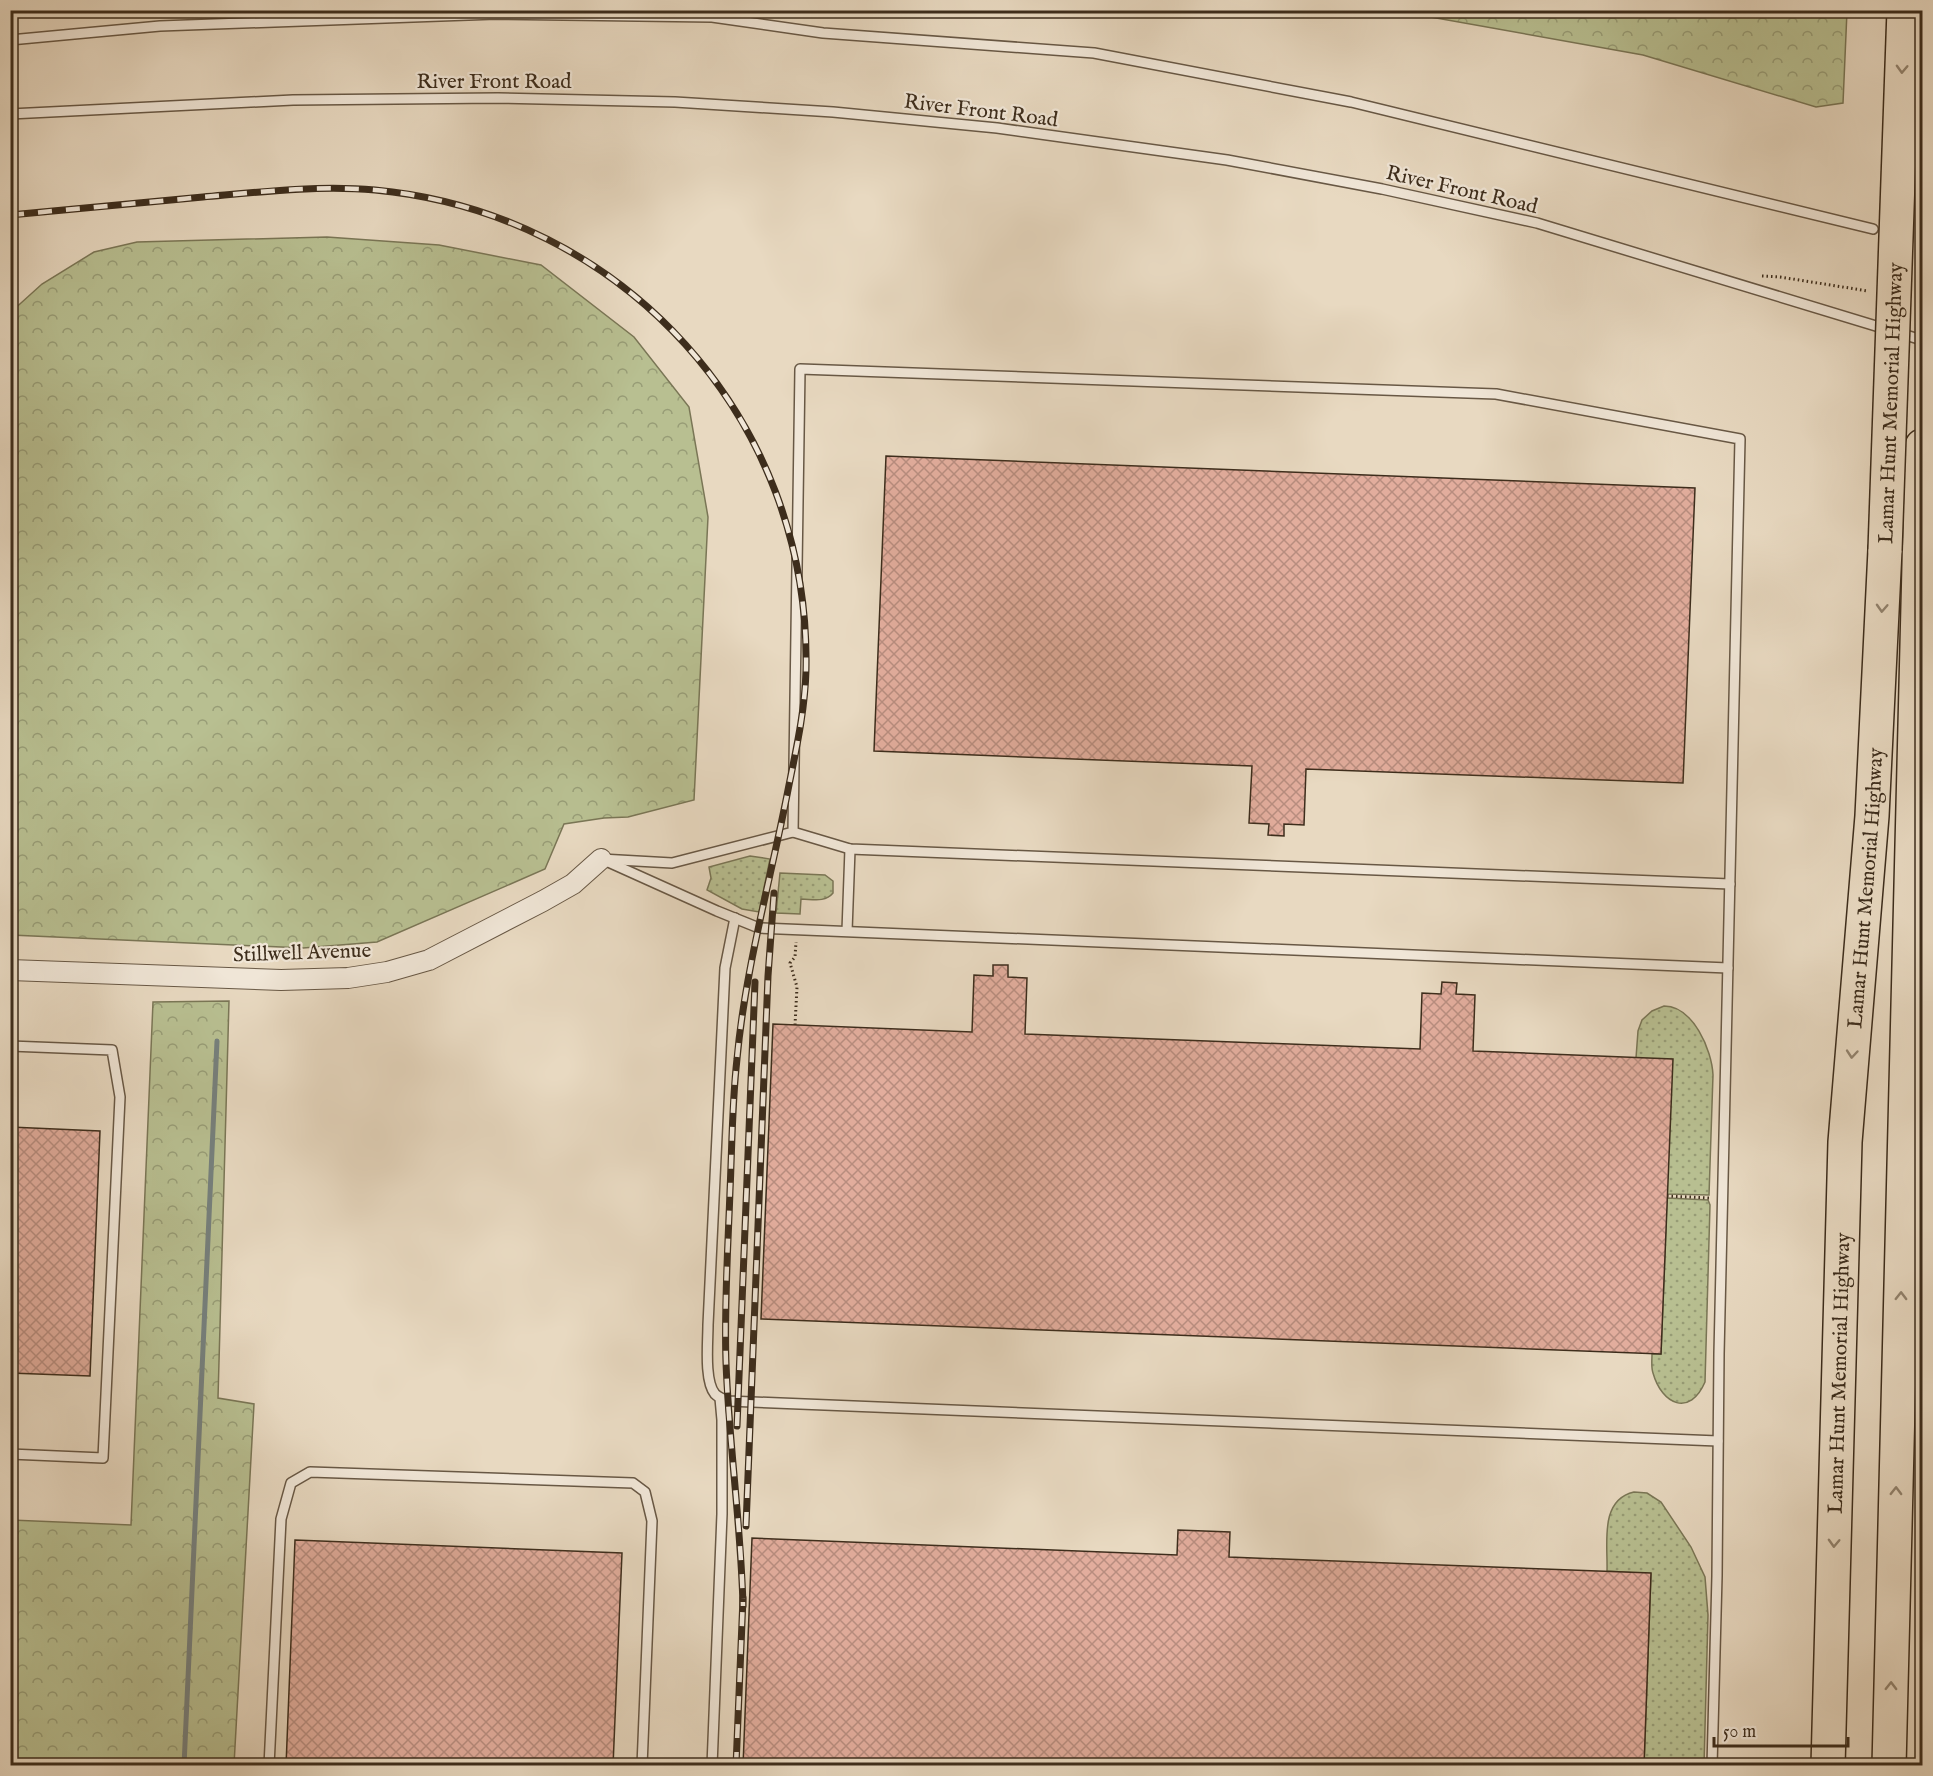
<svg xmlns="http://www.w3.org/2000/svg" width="1933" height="1776" viewBox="0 0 1933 1776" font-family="'IM FELL English',serif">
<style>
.grass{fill:url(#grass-dots);stroke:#7a7656;stroke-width:1.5}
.forest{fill:url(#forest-crowns);stroke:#7a7656;stroke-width:1.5}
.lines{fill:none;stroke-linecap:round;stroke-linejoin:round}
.stream{stroke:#76807d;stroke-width:5}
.building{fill:url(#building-cross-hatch);stroke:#3d2d1c;stroke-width:1.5}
.lane-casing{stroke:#685845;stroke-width:12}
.street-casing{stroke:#685845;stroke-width:22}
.highway-casing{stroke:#3d2d1c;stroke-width:36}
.path{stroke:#3d2d1c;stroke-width:3;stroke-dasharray:1.5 3;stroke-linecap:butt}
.lane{stroke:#f0e6d7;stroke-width:9}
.street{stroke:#f0e6d7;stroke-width:20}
.highway{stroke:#e8d9c1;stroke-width:33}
.rail-casing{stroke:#3d2d1c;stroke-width:7}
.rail{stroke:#f0e6d7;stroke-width:4.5;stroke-dasharray:14;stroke-linecap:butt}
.highway-bridge-casing{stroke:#3d2d1c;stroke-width:36;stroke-linecap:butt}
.highway-bridge{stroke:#e8d9c1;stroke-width:33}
.oneway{stroke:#92836e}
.labels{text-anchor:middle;stroke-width:4.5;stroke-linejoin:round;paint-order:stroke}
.street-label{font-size:21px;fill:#3d2d1c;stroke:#f0e6d7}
</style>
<defs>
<pattern id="grass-dots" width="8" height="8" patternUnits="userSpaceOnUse" patternTransform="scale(1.5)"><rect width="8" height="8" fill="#b8bf91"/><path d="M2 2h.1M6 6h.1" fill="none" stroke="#979c76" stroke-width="1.8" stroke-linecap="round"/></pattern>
<pattern id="forest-crowns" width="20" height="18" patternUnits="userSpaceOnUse" patternTransform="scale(1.5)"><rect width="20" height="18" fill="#b8bf91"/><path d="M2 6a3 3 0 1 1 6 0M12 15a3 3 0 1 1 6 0" fill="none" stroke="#979c76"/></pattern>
<pattern id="building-cross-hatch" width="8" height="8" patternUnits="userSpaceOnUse" patternTransform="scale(1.5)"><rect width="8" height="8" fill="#e2ad9d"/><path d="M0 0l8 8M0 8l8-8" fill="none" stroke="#b88d7f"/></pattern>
</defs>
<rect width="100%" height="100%" fill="#e8d9c1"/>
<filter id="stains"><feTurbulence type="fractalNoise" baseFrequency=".00333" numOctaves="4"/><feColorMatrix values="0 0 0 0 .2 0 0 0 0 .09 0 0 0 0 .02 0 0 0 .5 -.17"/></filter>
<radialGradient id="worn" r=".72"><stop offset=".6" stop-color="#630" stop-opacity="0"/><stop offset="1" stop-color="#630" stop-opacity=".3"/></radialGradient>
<!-- grass -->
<g class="grass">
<path d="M750,856L770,859L759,912L742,909L707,890L711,878L709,867Z"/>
<path d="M780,873L825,875L833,881V893C825,903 812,899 801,899L800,914L776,913Z"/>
<path d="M1664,1006C1693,1006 1712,1050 1713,1075L1709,1195L1667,1194L1636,1058L1638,1031L1642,1020L1652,1011Z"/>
<path d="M1667,1198L1708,1200L1710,1205L1705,1382C1690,1417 1662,1405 1653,1373C1651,1367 1652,1360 1652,1354H1661Z"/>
<path d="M1634,1492L1647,1493L1661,1502L1691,1547L1705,1577L1708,1615L1704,1765H1644L1651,1574L1607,1571C1608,1544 1599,1500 1634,1492Z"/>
</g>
<!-- forest -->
<g class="forest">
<path d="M1397,11H1847L1843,103L1816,107L1643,55Z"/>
<path d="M327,237L439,245L541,265L634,337L689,407L708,517L694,800L628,817L604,818L564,824L545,869L377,942L303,948L11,935V312L42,284L94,252L137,242Z"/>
<path d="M229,1001L218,1398L254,1404L234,1765H11V1520L131,1525L153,1002Z"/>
</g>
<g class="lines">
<!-- stream -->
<path class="stream" d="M184,1766L217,1041"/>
</g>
<!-- building -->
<g class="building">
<path d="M886,456L1695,488L1683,783L1306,769L1304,825L1284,824V836L1268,835L1269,824L1249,823L1252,766L874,751Z"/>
<path d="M993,965H1008V977L1027,978L1025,1034L1420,1049L1422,993L1441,994L1442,982L1457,983L1456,994L1475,995L1473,1051L1673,1059L1661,1354L761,1319L773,1024L972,1032L974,975L993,976Z"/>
<path d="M10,1127L100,1131L90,1376L10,1373Z"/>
<path d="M1178,1530L1230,1532L1229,1557L1651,1573L1644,1766H743L752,1538L1177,1555Z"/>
<path d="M295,1540L622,1553L613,1766H286Z"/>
</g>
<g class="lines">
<!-- lane casing -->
<g class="lane-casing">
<g id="lane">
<path d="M10,40L160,26L496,14L712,17L823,33L1094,53L1351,102L1873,229"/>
<path d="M10,114L293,100L498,98L675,102L833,112L997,128L1227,160L1382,189L1537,223L1922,340"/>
<path d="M793,832L850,849L1730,884"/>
<path d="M601,859L672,863L793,832L800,369L1496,394L1740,439L1719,1354L1717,1576L1712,1766"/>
<path d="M606,861L717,911L759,928L1728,968"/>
<path d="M735,918L725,968L708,1325C708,1342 704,1381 715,1394C719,1398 723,1399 728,1401L1718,1441"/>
<path d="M847,931L850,849"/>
<path d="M10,1046L112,1050L120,1097L103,1458L10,1454"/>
<path d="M269,1766L281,1519L291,1483L310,1472L633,1483L645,1492L652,1521L642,1766"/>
<path d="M712,1766L722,1514V1420L720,1398"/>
</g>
</g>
<!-- street casing -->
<g class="street-casing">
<path id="street" d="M10,970L281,980L348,978L387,972L429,960L543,901L573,884L601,859"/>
</g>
<!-- highway casing -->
<g class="highway-casing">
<g id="highway">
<path id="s1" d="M1828,1766L1845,1142L1872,816L1885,550"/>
<path d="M1889,1766L1922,446"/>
</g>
</g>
<!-- path -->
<g class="path">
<path d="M1762,276L1780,277L1868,291"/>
<path d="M795,1025L797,987L790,963L795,957L796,942"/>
<path d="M1667,1196L1710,1198"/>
</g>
<!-- lane -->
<use href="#lane" class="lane"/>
<!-- street -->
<use href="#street" class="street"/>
<!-- highway -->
<use href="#highway" class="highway"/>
<!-- rail casing -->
<g class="rail-casing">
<g id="rail">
<path d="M10,215C75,209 139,203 203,197C259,192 318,185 375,190C623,213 811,419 806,670C805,711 796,750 788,790C771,878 745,970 737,1059C732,1103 732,1147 730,1191C728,1248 724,1306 726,1363C729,1444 741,1525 743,1606"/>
<path d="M737,1426L755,982"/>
<path d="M746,1526L768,976L774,893"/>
<path d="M736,1766L743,1598"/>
</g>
</g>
<!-- rail -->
<use href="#rail" class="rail"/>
<!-- highway-bridge casing -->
<g class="highway-bridge-casing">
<g id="highway-bridge">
<path id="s2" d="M1885,550L1904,10"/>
</g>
</g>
<!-- highway-bridge -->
<use href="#highway-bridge" class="highway-bridge"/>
</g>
<!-- one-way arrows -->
<defs><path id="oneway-chevron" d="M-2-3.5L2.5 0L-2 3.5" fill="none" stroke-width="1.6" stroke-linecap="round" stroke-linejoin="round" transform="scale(1.5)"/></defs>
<g class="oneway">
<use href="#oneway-chevron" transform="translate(1902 69) rotate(92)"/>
<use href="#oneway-chevron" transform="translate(1882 608) rotate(93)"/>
<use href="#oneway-chevron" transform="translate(1852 1054) rotate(95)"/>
<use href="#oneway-chevron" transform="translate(1901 1296) rotate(-89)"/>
<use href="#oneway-chevron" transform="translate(1896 1491) rotate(-89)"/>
<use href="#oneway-chevron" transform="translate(1834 1543) rotate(92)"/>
<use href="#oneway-chevron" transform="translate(1891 1686) rotate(-89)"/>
</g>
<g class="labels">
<!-- street labels -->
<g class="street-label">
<text x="494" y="88">River Front Road</text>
<text transform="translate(981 110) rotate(7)" y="7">River Front Road</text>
<text transform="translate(1462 189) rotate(13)" y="7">River Front Road</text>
<text dy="7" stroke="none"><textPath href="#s2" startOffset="147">Lamar Hunt Memorial Highway</textPath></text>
<text dy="7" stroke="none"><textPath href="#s1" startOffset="879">Lamar Hunt Memorial Highway</textPath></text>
<text transform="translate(302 952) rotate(-2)" y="7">Stillwell Avenue</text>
<text dy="7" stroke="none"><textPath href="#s1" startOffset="393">Lamar Hunt Memorial Highway</textPath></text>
</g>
</g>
<!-- margin -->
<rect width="1933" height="1776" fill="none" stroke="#e8d9c1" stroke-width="36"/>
<rect x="12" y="12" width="1909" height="1752" fill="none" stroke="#3d2d1c" stroke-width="3"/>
<rect x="18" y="18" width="1897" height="1740" fill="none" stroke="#3d2d1c" stroke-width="1.5"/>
<!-- scale -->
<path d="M1714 1737v9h134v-9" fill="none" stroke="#3d2d1c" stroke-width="3"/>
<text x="1723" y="1737" font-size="18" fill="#3d2d1c" stroke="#f0e6d7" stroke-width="4.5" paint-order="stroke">50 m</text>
<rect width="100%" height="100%" filter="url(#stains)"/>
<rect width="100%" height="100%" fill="url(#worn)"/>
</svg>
